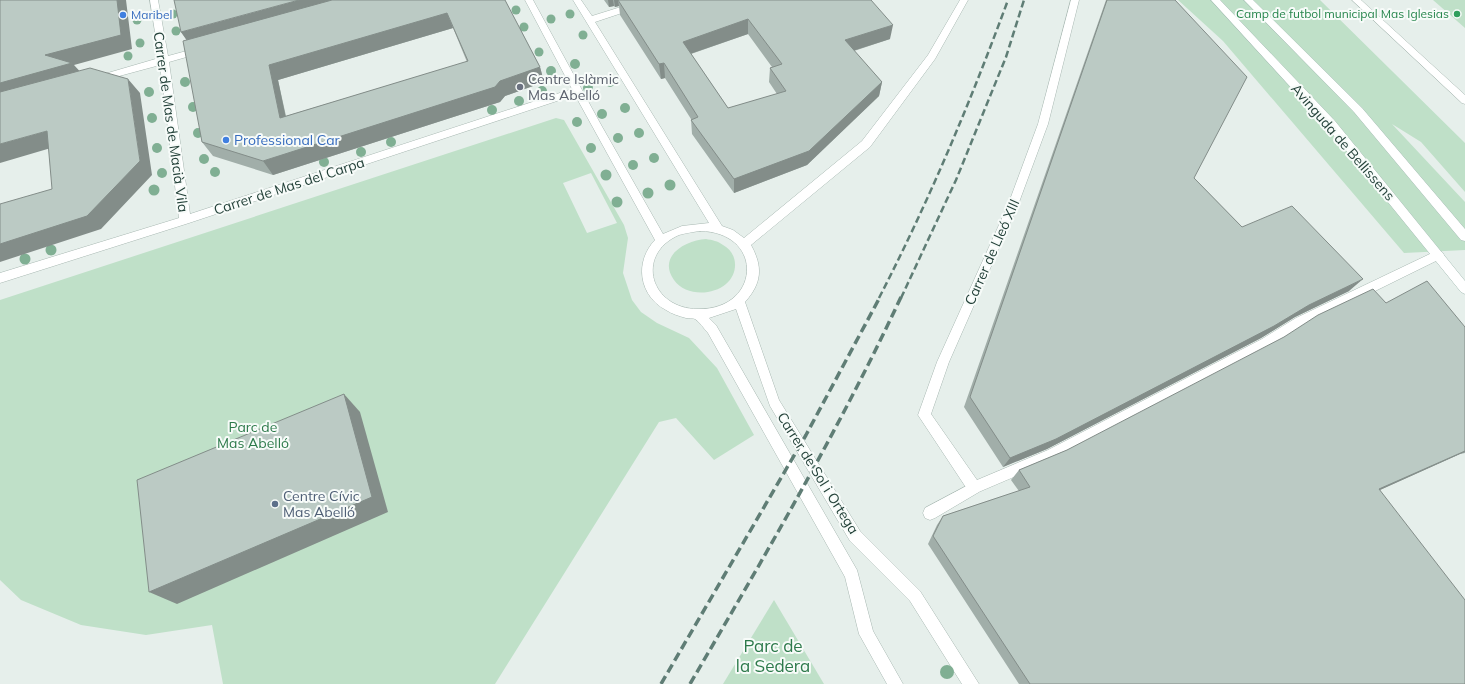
<svg xmlns="http://www.w3.org/2000/svg" width="1465" height="684" viewBox="0 0 1465 684" font-family="Mulish,sans-serif">
<style>
.green{fill:#bfe0c8;fill-rule:evenodd}
.lines{fill:none;stroke-linecap:round;stroke-linejoin:round}
.pedestrian-casing{stroke:#a8b8b2;stroke-width:1}
.minor-casing{stroke:#a8b8b2;stroke-width:1}
.secondary-casing{stroke:#a4bbb3;stroke-width:1}
.pedestrian{fill:#fff;fill-rule:evenodd}
.minor{fill:#fff;fill-rule:evenodd}
.secondary{fill:#fff;fill-rule:evenodd}
.rail-far1{stroke:#5f7d75;stroke-width:2.5;stroke-dasharray:7 3.5;stroke-linecap:butt}
.rail{stroke:#5f7d75;stroke-width:3.5;stroke-dasharray:9 4.5;stroke-linecap:butt}
.tree{fill:#80af93}
.wall{fill:#a1aea9;fill-rule:evenodd}
.shaded-wall{fill:#838d89}
.building{fill:#bbcac4;stroke:#838d89;fill-rule:evenodd}
.leisure-dot{fill:#2e9e5b;stroke:#f7fbf9;stroke-width:1.5}
.shop-dot{fill:#3f7fe0;stroke:#f7fbf9;stroke-width:1.5}
.worship-dot{fill:#6b7280;stroke:#f7fbf9;stroke-width:1.5}
.service-dot{fill:#5c6f8a;stroke:#f7fbf9;stroke-width:1.5}
.labels{text-anchor:middle;stroke-width:4;stroke-linejoin:round;paint-order:stroke}
.far-leisure-label{font-size:12px;fill:#27864d;stroke:#f7fbf9;text-anchor:end}
.far-shop-label{font-size:12px;fill:#366cbe;stroke:#f7fbf9;text-anchor:start}
.worship-label{font-size:14px;fill:#5b616d;stroke:#f7fbf9;text-anchor:start}
.street-label{font-size:14px;fill:#24423a;stroke:#f7fbf9}
.shop-label{font-size:14px;fill:#366cbe;stroke:#f7fbf9;text-anchor:start}
.park-label{font-size:14px;fill:#2d7a4b;stroke:#f7fbf9}
.service-label{font-size:14px;fill:#4e5e75;stroke:#f7fbf9;text-anchor:start}
.near-park-label{font-size:17px;fill:#2d7a4b;stroke:#f7fbf9}
</style>
<rect width="100%" height="100%" fill="#e6efeb"/>
<!-- green -->
<g class="green">
<path d="M1178,0H1320L1465,143V192L1421,142L1392,124L1465,202V250L1404,253L1223,41Z"/>
<path d="M1433,0H1465V28Z"/>
<path d="M556,118L564,120L624,225L628,238L623,273L632,300L641,312L657,323L689,338L717,368L754,435L714,460L676,418L659,422L495,684H223L212,625L146,635L81,625L21,600L0,580V300ZM591,173L617,223L587,233L563,183Z"/>
<path d="M706,239C712,240 718,241 723,245C738,253 739,273 726,284C712,296 685,296 674,280C657,256 686,240 706,239Z"/>
<path d="M774,600L824,684H723Z"/>
</g>
<g class="lines">
<!-- pedestrian casing -->
<g class="pedestrian-casing">
<path id="pedestrian" d="M974,482L979,484L981,488L979,492L935,518L930,520L925,518L923,513L925,508Z"/>
</g>
<!-- minor casing -->
<g class="minor-casing">
<g id="minor">
<path d="M150,0H158L168,56L201,47L206,50L204,52L169,62L190,214L572,89L525,0H533L600,123L663,234L682,226L709,223L573,0H581L592,16L643,0H656L655,2L595,22L722,226L733,230L744,238L862,141L928,55L960,0H968L935,59L870,147L751,245C763,267 762,283 745,302L779,400L860,531L920,591L979,684H962L910,601L850,541L770,406L736,309L709,318L716,325L857,570L873,631L903,684H887L859,634L845,577L708,333C704,329 700,322 695,319C693,318 689,318 686,318C679,316 672,314 666,310C639,296 634,262 655,240L575,95L189,223L0,283V273L179,218L160,65L97,82L92,79L94,77L159,58ZM700,231C765,232 761,310 698,309C651,309 634,255 679,235C686,233 693,232 700,231Z"/>
<path d="M1071,0H1079L1048,124L1018,205L949,362L931,414L977,480L1048,450L1262,339L1296,318L1434,252L1438,251L1442,252L1444,255L1442,258L1304,326L1270,347L1058,458L974,494L969,492L918,415L937,362L1008,205L1038,124Z"/>
<path d="M1352,0H1361L1465,95V104L1462,103Z"/>
</g>
</g>
<!-- secondary casing -->
<g class="secondary-casing">
<g id="secondary">
<path d="M1211,0H1220L1335,121L1465,281V294L1461,292L1327,127Z"/>
<path d="M1244,0H1253L1362,108L1465,229V241L1461,240L1354,112Z"/>
</g>
</g>
<!-- pedestrian -->
<use href="#pedestrian" class="pedestrian"/>
<!-- minor -->
<use href="#minor" class="minor"/>
<!-- secondary -->
<use href="#secondary" class="secondary"/>
<!-- rail-far1 -->
<g class="rail-far1">
<path d="M879,298C929,201 970,103 1008,0"/>
<path d="M901,298L956,180L1006,57L1024,0"/>
</g>
<!-- rail -->
<g class="rail">
<path d="M661,684L806,435L880,297"/>
<path d="M690,684C764,557 839,430 901,297"/>
</g>
</g>
<!-- trees -->
<g class="tree">
<circle cx="516" cy="10" r="4.5"/>
<circle cx="173" cy="14" r="4.5"/>
<circle cx="570" cy="14" r="4.5"/>
<circle cx="551" cy="19" r="4.5"/>
<circle cx="137" cy="20" r="4.5"/>
<circle cx="524" cy="27" r="4.5"/>
<circle cx="176" cy="31" r="4.5"/>
<circle cx="583" cy="35" r="4.5"/>
<circle cx="140" cy="43" r="4.5"/>
<circle cx="539" cy="52" r="4.5"/>
<circle cx="128" cy="56" r="4.5"/>
<circle cx="575" cy="64" r="5"/>
<circle cx="551" cy="71" r="5"/>
<circle cx="185" cy="82" r="5"/>
<circle cx="610" cy="82" r="5"/>
<circle cx="588" cy="88" r="5"/>
<circle cx="542" cy="91" r="5"/>
<circle cx="149" cy="92" r="5"/>
<circle cx="519" cy="101" r="5"/>
<circle cx="193" cy="107" r="5"/>
<circle cx="625" cy="108" r="5"/>
<circle cx="492" cy="110" r="5"/>
<circle cx="602" cy="114" r="5"/>
<circle cx="152" cy="118" r="5"/>
<circle cx="577" cy="122" r="5"/>
<circle cx="198" cy="133" r="5"/>
<circle cx="639" cy="133" r="5"/>
<circle cx="618" cy="138" r="5"/>
<circle cx="391" cy="142" r="5"/>
<circle cx="157" cy="148" r="5"/>
<circle cx="591" cy="148" r="5"/>
<circle cx="361" cy="152" r="5"/>
<circle cx="654" cy="158" r="5"/>
<circle cx="204" cy="159" r="5"/>
<circle cx="324" cy="162" r="5"/>
<circle cx="633" cy="165" r="5"/>
<circle cx="215" cy="172" r="5"/>
<circle cx="162" cy="173" r="5"/>
<circle cx="606" cy="175" r="5.5"/>
<circle cx="670" cy="185" r="5.5"/>
<circle cx="154" cy="190" r="5.5"/>
<circle cx="648" cy="193" r="5.5"/>
<circle cx="617" cy="202" r="5.5"/>
<circle cx="51" cy="250" r="5.5"/>
<circle cx="25" cy="259" r="5.5"/>
<circle cx="947" cy="672" r="7"/>
</g>
<!-- wall -->
<g class="wall">
<path d="M505,0L540,67L544,82L505,96L500,102L273,175L213,156L202,142L187,40L181,32ZM453,28L467,62L286,116L278,80Z"/>
<path d="M604,0H871L890,39L854,51L882,82L879,96L807,165L734,193L692,134L691,119L665,78L661,79L620,15L619,6L615,7L614,6L609,7ZM748,34L772,67L770,68L769,82L777,94L728,108L691,54Z"/>
<path d="M1106,0H1175L1194,178L1242,227L1349,291L1295,317L1261,338L1047,449L1003,467L964,407Z"/>
<path d="M1386,303L1465,327V453L1460,454L1380,490L1465,684H1019L928,544L937,525L943,516L1019,491L1011,480L1019,470L1067,450Z"/>
</g>
<!-- shaded-wall -->
<g class="shaded-wall">
<path d="M117,0H126L132,49L74,65L85,77L0,101V83L45,55Z"/>
<path d="M299,0H363L192,48L181,32Z"/>
<path d="M608,0H613L614,6L609,7Z"/>
<path d="M614,0H638H618L619,6L615,7Z"/>
<path d="M447,13L453,28L278,80L289,133L280,118L269,65Z"/>
<path d="M748,19V34L684,56L683,42Z"/>
<path d="M893,25L890,39L843,54L845,40Z"/>
<path d="M664,63L665,78L661,79L659,64Z"/>
<path d="M540,67L544,82L505,96L500,102L273,175L263,161Z"/>
<path d="M128,79L140,93L152,175L101,229L0,262V244L140,161Z"/>
<path d="M882,82L879,96L807,165L734,193V179Z"/>
<path d="M47,131L61,145L0,163V144Z"/>
<path d="M1363,279L1349,291L1295,317L1261,338L1047,449L1003,467L1010,458L1309,305Z"/>
<path d="M344,394L360,412L388,512L177,604L149,592Z"/>
<path d="M1465,451V452L1460,454L1362,498L1379,489Z"/>
</g>
<!-- building -->
<g class="building">
<path d="M0,0H117L121,35L45,55L72,63L0,83Z"/>
<path d="M174,0H299L181,32Z"/>
<path d="M332,0H505L540,67L500,81L495,87L263,161L202,142L183,41ZM447,13L468,61L280,118L269,65Z"/>
<path d="M618,0H871L893,25L845,40L882,82L809,151L734,179L691,120L698,117L664,63L659,64ZM748,19L782,64L770,68L786,91L728,108L683,42Z"/>
<path d="M1107,0H1175L1247,77L1194,178L1242,227L1292,206L1363,279L1309,305L1274,326L1056,439L1010,458L970,397Z"/>
<path d="M90,68L128,79L140,161L87,216L0,244V204L52,189L47,131L0,144V92Z"/>
<path d="M1427,281L1465,327V451L1379,489L1465,600V684H1030L933,536L943,516L1030,487L1019,470L1067,450L1284,337L1318,315L1373,289L1386,303Z"/>
<path d="M344,394L372,497L149,592L137,480Z"/>
</g>
<!-- markers -->
<circle class="leisure-dot" cx="1457" cy="14" r="4"/>
<g class="shop-dot">
<circle cx="123" cy="15" r="4"/>
<circle cx="226" cy="140" r="4"/>
</g>
<circle class="worship-dot" cx="520" cy="87" r="4"/>
<circle class="service-dot" cx="275" cy="504" r="4"/>
<g class="labels">
<!-- far-leisure labels -->
<g class="far-leisure-label">
<text x="1449" y="18">Camp de futbol municipal Mas Iglesias</text>
</g>
<!-- far-shop labels -->
<g class="far-shop-label">
<text x="131" y="19">Maribel</text>
</g>
<!-- worship labels -->
<g class="worship-label">
<text x="528" y="84">Centre Islàmic<tspan x="528" dy="16">Mas Abelló</tspan></text>
</g>
<!-- street labels -->
<g class="street-label">
<text transform="translate(171 122) rotate(82)" y="5">Carrer de Mas de Macià Vila</text>
<text transform="translate(1343 142) rotate(49)" y="5">Avinguda de Bellissens</text>
<text transform="translate(289 186) rotate(-18)" y="5">Carrer de Mas del Carpa</text>
<text transform="translate(992 252) rotate(-66)" y="5">Carrer de Lleó XIII</text>
<text transform="translate(818 473) rotate(58)" y="5">Carrer de Sol i Ortega</text>
</g>
<!-- shop labels -->
<g class="shop-label">
<text x="234" y="145">Professional Car</text>
</g>
<!-- park labels -->
<g class="park-label">
<text x="253" y="432">Parc de<tspan x="253" dy="16">Mas Abelló</tspan></text>
</g>
<!-- service labels -->
<g class="service-label">
<text x="283" y="501">Centre Cívic<tspan x="283" dy="16">Mas Abelló</tspan></text>
</g>
<!-- near-park labels -->
<g class="near-park-label">
<text x="773" y="652">Parc de<tspan x="773" dy="20">la Sedera</tspan></text>
</g>
</g>
</svg>
